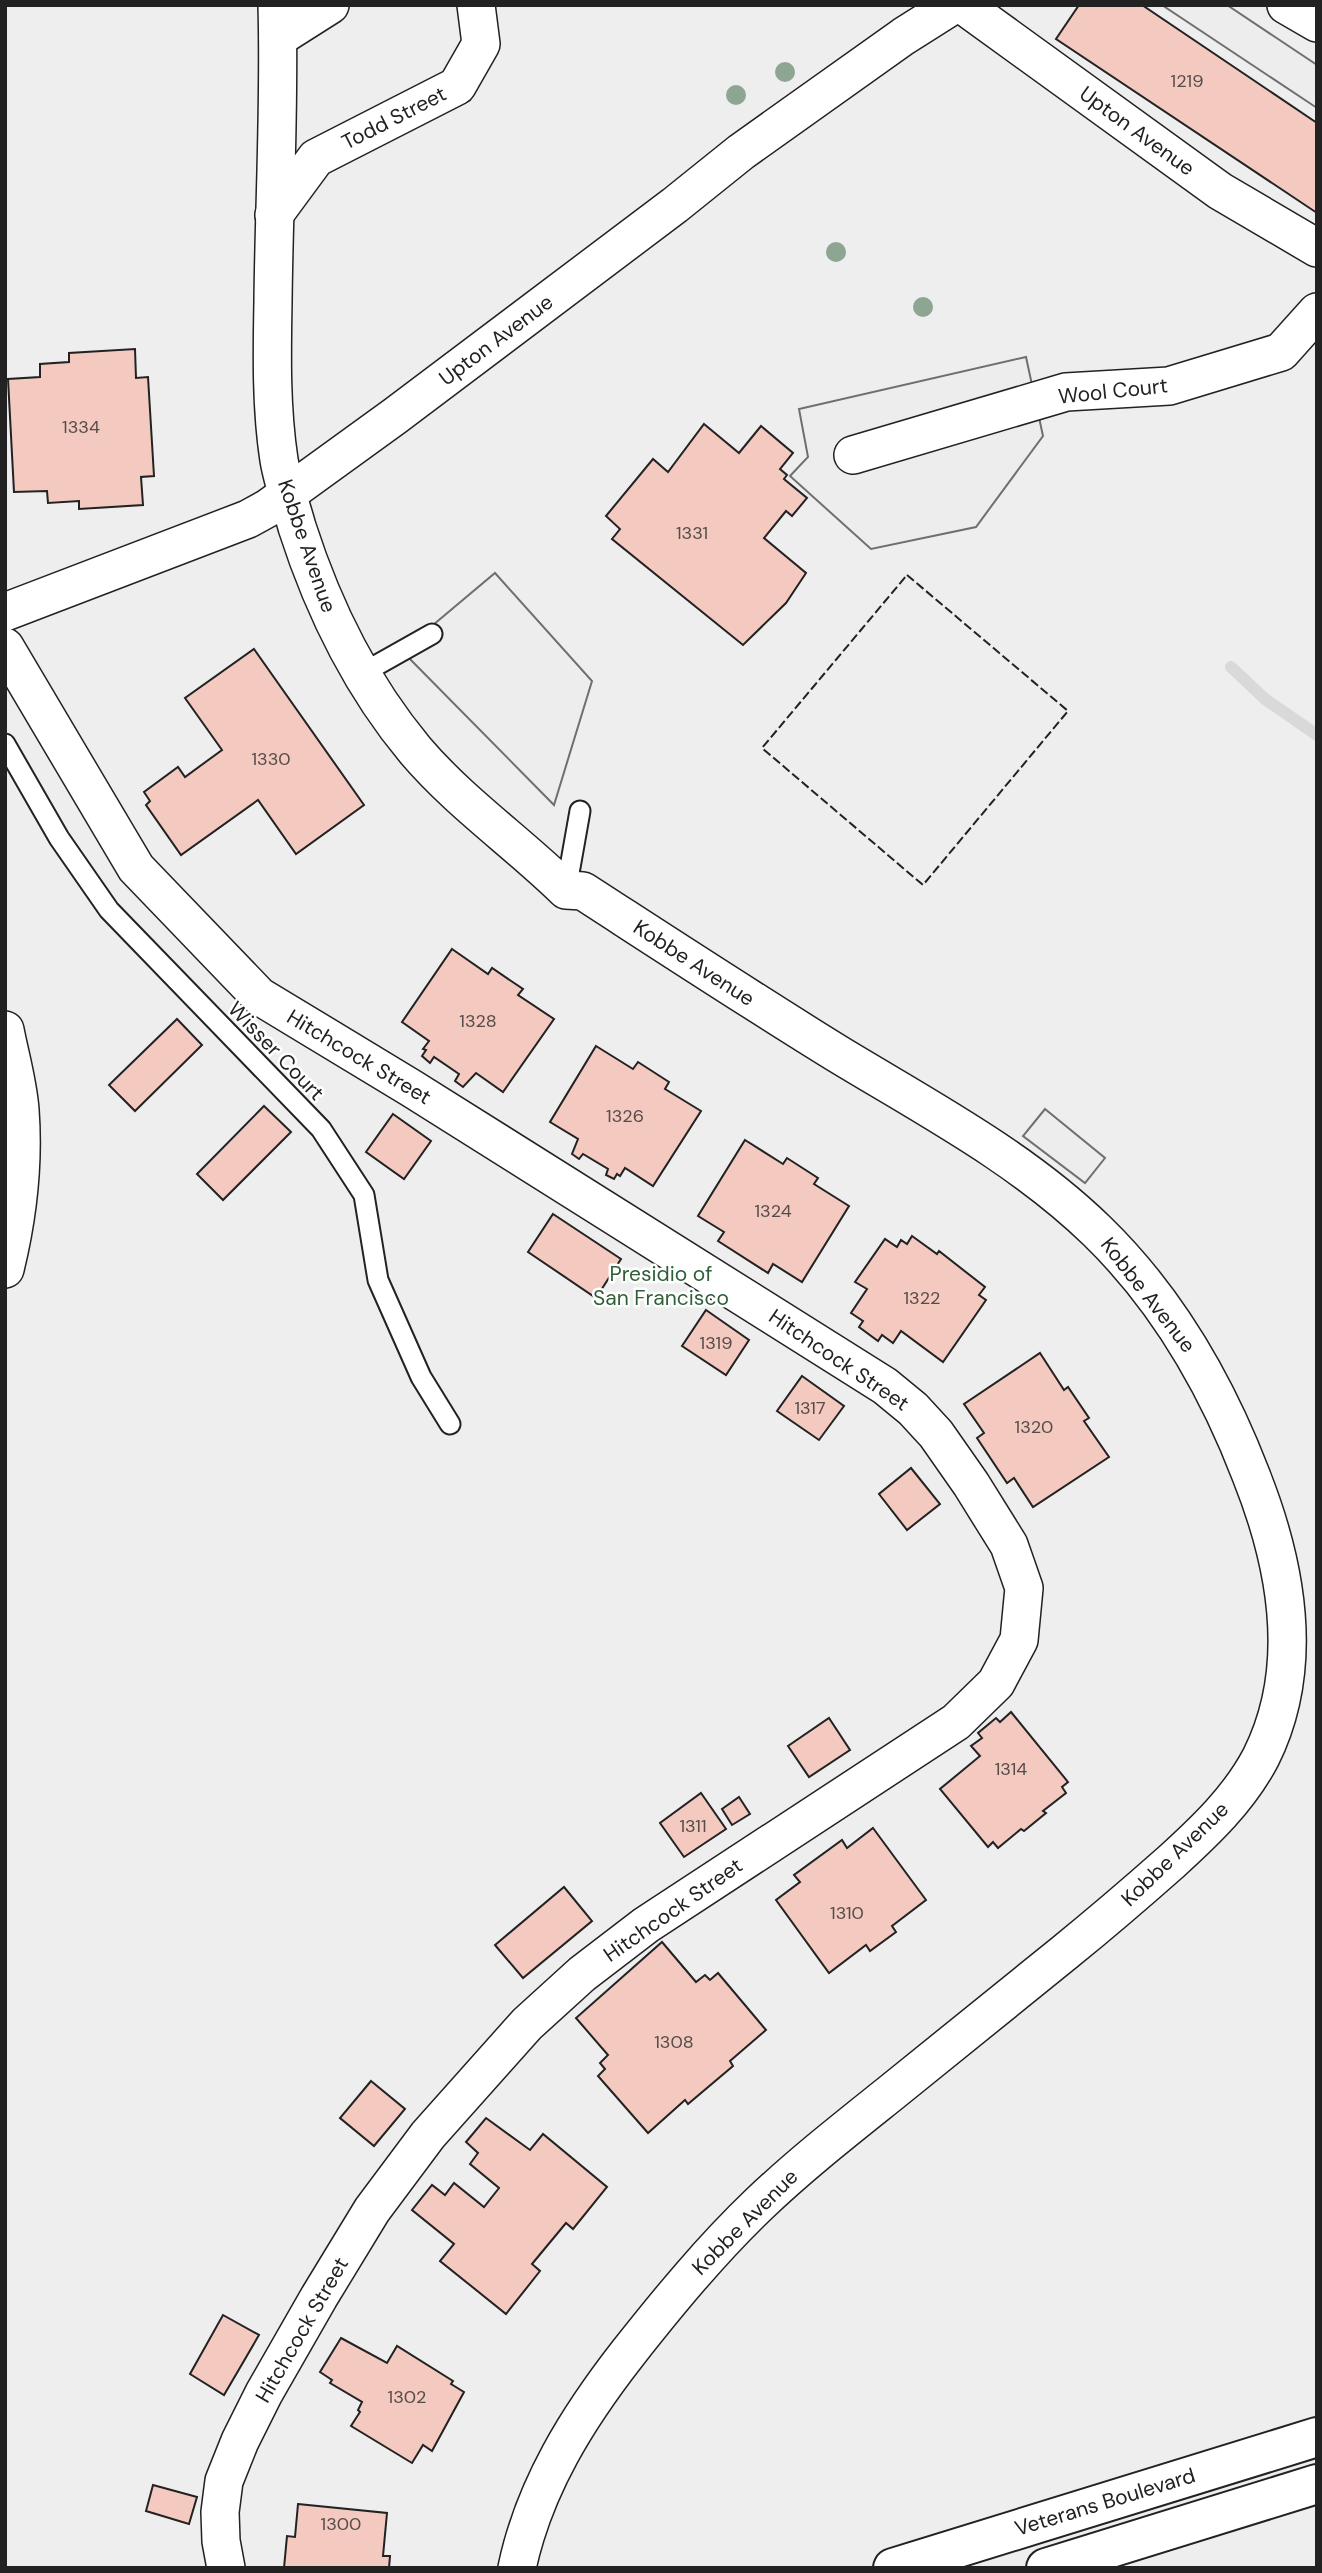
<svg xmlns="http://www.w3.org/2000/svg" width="1322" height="2573" viewBox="0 0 1322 2573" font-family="'DM Sans',sans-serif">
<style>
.green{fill:#eee;stroke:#6f6f6f;stroke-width:2}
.parking{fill:#ededed;stroke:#6f6f6f;stroke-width:2}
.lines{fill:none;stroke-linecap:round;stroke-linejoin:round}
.stream{stroke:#d9d9d9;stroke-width:12}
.building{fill:#f3c9c0;stroke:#222;stroke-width:2}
.service-casing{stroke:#222;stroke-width:23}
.minor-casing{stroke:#222;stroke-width:40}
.motorway-casing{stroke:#222;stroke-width:42}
.service{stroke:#fff;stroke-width:19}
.minor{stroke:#fff;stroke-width:37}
.motorway{stroke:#fff;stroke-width:38}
.fence{stroke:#222;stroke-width:2;stroke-dasharray:9 3.5;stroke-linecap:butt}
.tree{fill:#8da692}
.labels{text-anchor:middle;stroke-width:5;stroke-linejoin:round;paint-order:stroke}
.number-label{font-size:18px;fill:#564c4a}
.street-label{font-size:21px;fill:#222;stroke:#fff}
.park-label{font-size:21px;fill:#2f5e38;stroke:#fff}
</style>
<rect width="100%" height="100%" fill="#fff"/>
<!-- green -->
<rect class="green" x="5" y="5" width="1312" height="2563"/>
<!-- parking -->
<g class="parking">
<path d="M1162,5H1227L1317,65V108Z"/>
<path d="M1026,357L1043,436L976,527L871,549L790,476L808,457L799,409Z"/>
<path d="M495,573L592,681L554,805L402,651Z"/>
<path d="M1045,1109L1105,1158L1085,1183L1023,1136Z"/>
</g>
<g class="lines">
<!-- stream -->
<path class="stream" d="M1231,667L1265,699L1317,735"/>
</g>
<!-- building -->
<g class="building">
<path d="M1079,5H1142L1317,123V213L1056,39Z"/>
<path d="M135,349L136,378L148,377L154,476L141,477L143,505L79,509V501L48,503L47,491L14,492L8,379L40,377V364L69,362V353Z"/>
<path d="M704,424L739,453L761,426L793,453L780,469L787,475L784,479L807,498L792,516L786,511L764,538L806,573L786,603L743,645L612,539L620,529L606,516L653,459L668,472Z"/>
<path d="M254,649L364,805L296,854L258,800L181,855L146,805L150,801L144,792L178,767L185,777L222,750L185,698Z"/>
<path d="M452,949L488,974L492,968L523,989L518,995L554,1019L503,1092L476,1073L463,1087L455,1081L459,1074L434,1057L430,1063L422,1056L426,1050L423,1049L429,1041L402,1022Z"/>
<path d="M177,1019L202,1045L135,1111L109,1085Z"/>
<path d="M596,1046L633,1069L638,1062L669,1082L665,1089L701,1111L653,1186L625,1168L620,1176L617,1174L614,1179L606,1175L608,1169L583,1154L579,1159L572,1154L578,1139L550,1122Z"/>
<path d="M264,1106L291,1132L223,1200L197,1174Z"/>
<path d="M393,1114L431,1141L404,1179L366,1152Z"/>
<path d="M745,1140L783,1164L787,1158L818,1178L814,1184L849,1206L802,1282L773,1264L768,1273L718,1241L724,1232L698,1216Z"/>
<path d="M553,1214L621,1259L596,1298L528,1252Z"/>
<path d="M912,1236L937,1254L939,1251L985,1287L979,1295L986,1300L943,1362L901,1331L893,1343L882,1335L878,1341L859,1327L863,1321L851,1313L867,1289L855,1282L885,1239L897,1247L901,1240L907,1244Z"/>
<path d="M706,1310L749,1340L726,1375L682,1346Z"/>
<path d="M1040,1353L1064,1390L1068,1387L1089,1418L1084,1421L1109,1457L1033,1507L1014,1478L1007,1483L977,1438L984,1433L964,1404Z"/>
<path d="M802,1376L844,1406L819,1440L777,1411Z"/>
<path d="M911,1468L940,1504L907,1530L879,1494Z"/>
<path d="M1011,1712L1068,1782L1062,1787L1066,1793L1043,1811L1046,1813L1024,1831L1021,1829L998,1848L993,1842L988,1847L940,1789L980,1756L971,1746L982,1738L978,1733L996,1718L1000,1722Z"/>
<path d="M829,1718L850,1750L809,1777L788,1746Z"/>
<path d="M701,1793L726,1829L684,1857L660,1823Z"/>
<path d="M739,1797L750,1814L732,1825L722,1809Z"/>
<path d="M873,1828L926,1900L892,1926L896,1932L870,1951L866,1945L829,1973L776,1900L800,1882L794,1875L842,1840L847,1848Z"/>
<path d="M564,1887L592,1921L523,1978L495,1945Z"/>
<path d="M662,1942L696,1982L705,1975L710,1980L718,1973L766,2030L730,2061L733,2066L688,2104L685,2100L648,2133L598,2076L605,2069L600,2063L608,2055L576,2018Z"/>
<path d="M371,2081L405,2109L374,2146L340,2118Z"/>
<path d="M486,2118L530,2150L543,2134L607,2187L573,2229L566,2223L532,2264L540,2271L506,2314L440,2261L454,2244L412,2210L432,2185L445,2195L454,2183L484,2207L499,2188L470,2164L478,2153L466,2142Z"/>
<path d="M223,2315L259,2335L224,2395L190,2374Z"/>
<path d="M341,2338L387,2363L397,2346L453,2381L451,2384L464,2392L432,2451L423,2445L412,2463L351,2426L360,2412L358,2410L362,2402L330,2383L332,2380L320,2372Z"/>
<path d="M153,2485L197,2497L189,2524L146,2511Z"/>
<path d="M298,2504L387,2513L383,2556H390L389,2568H284L287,2536L295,2537Z"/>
</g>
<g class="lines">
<!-- service casing -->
<g class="service-casing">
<g id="service">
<path d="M361,674L432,634"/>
<path d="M5,744L59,838L109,910L321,1129L364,1195L378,1280L421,1377L450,1424"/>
<path d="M566,890L580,811"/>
</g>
</g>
<!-- minor casing -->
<g class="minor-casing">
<g id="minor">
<path d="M277,5C280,104 274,203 273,302C272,354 271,408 279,460C283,483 291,505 297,527C323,608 360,684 415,750C460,803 517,842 566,890L583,891C668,946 752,1001 838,1054C927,1108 1022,1158 1097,1231C1167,1299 1216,1384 1251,1475C1286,1563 1306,1667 1261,1757C1239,1799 1205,1831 1171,1862C1136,1893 1101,1923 1064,1953C1007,1999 950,2045 892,2092C847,2128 801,2164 759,2204C711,2250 669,2301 628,2353C578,2417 534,2487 517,2568"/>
<path d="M963,5L1220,191L1317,248"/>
<path d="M1286,5L1317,23"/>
<path d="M278,38L330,5"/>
<path d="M274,215L316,158L457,86L481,44L476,5"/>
<path d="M853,455L1066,392L1169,386L1281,352L1317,312"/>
<path d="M5,612L248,519L268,508L395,416L675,205L741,152L904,36L953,5"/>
<path d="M5,647L136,868L259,996L411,1088L885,1386L913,1409L936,1434L971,1484L1009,1545L1024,1588L1019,1640L996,1683L956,1722L646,1925L582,1974L527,2024L428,2135L372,2210L319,2297L264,2393L240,2441L224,2481L220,2512L221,2541L226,2568"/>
<path d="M5,1030C10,1056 18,1083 20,1110C24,1164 18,1216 5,1269"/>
</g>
</g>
<!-- motorway casing -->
<g class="motorway-casing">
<g id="motorway">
<path d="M893,2568L1317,2437"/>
<path d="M1046,2568L1317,2484"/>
</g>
</g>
<!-- service -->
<use href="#service" class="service"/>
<!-- minor -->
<use href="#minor" class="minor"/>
<!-- motorway -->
<use href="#motorway" class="motorway"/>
<!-- fence -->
<path class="fence" d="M907,575L1068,711L923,885L762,748Z"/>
</g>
<!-- trees -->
<g class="tree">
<circle cx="785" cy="72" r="10"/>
<circle cx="736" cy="95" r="10"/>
<circle cx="836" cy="252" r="10"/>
<circle cx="923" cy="307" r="10"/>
</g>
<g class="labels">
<!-- number labels -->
<g class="number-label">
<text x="1187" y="87">1219</text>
<text x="81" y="433">1334</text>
<text x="692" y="539">1331</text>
<text x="271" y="765">1330</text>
<text x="478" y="1027">1328</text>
<text x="625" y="1122">1326</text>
<text x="773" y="1217">1324</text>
<text x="922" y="1304">1322</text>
<text x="716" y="1349">1319</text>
<text x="810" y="1414">1317</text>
<text x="1034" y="1433">1320</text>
<text x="1011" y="1775">1314</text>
<text x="693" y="1832">1311</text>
<text x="847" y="1919">1310</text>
<text x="674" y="2048">1308</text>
<text x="407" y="2403">1302</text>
<text x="341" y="2530">1300</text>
</g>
<!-- street labels -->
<g class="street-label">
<text transform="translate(394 118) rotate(-27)" y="7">Todd Street</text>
<text transform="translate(1137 131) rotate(36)" y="7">Upton Avenue</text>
<text transform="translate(496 340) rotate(-37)" y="7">Upton Avenue</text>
<text transform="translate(1113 391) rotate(-6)" y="7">Wool Court</text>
<text transform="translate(307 546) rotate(71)" y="7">Kobbe Avenue</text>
<text transform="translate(694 963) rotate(33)" y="7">Kobbe Avenue</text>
<text transform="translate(276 1051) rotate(46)" y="7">Wisser Court</text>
<text transform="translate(359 1057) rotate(31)" y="7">Hitchcock Street</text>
<text transform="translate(1148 1295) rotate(52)" y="7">Kobbe Avenue</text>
<text transform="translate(839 1360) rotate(34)" y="7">Hitchcock Street</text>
<text transform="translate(1175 1854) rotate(-44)" y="7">Kobbe Avenue</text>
<text transform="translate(673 1910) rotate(-35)" y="7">Hitchcock Street</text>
<text transform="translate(745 2222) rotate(-45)" y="7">Kobbe Avenue</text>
<text transform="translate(302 2330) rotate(-60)" y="7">Hitchcock Street</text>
<text transform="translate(1105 2502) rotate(-17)" y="7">Veterans Boulevard</text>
</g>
<!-- park labels -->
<g class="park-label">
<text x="661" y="1281">Presidio of<tspan x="661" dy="24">San Francisco</tspan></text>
</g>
</g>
<!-- border -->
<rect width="1322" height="2573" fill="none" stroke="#222222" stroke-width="14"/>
</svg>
